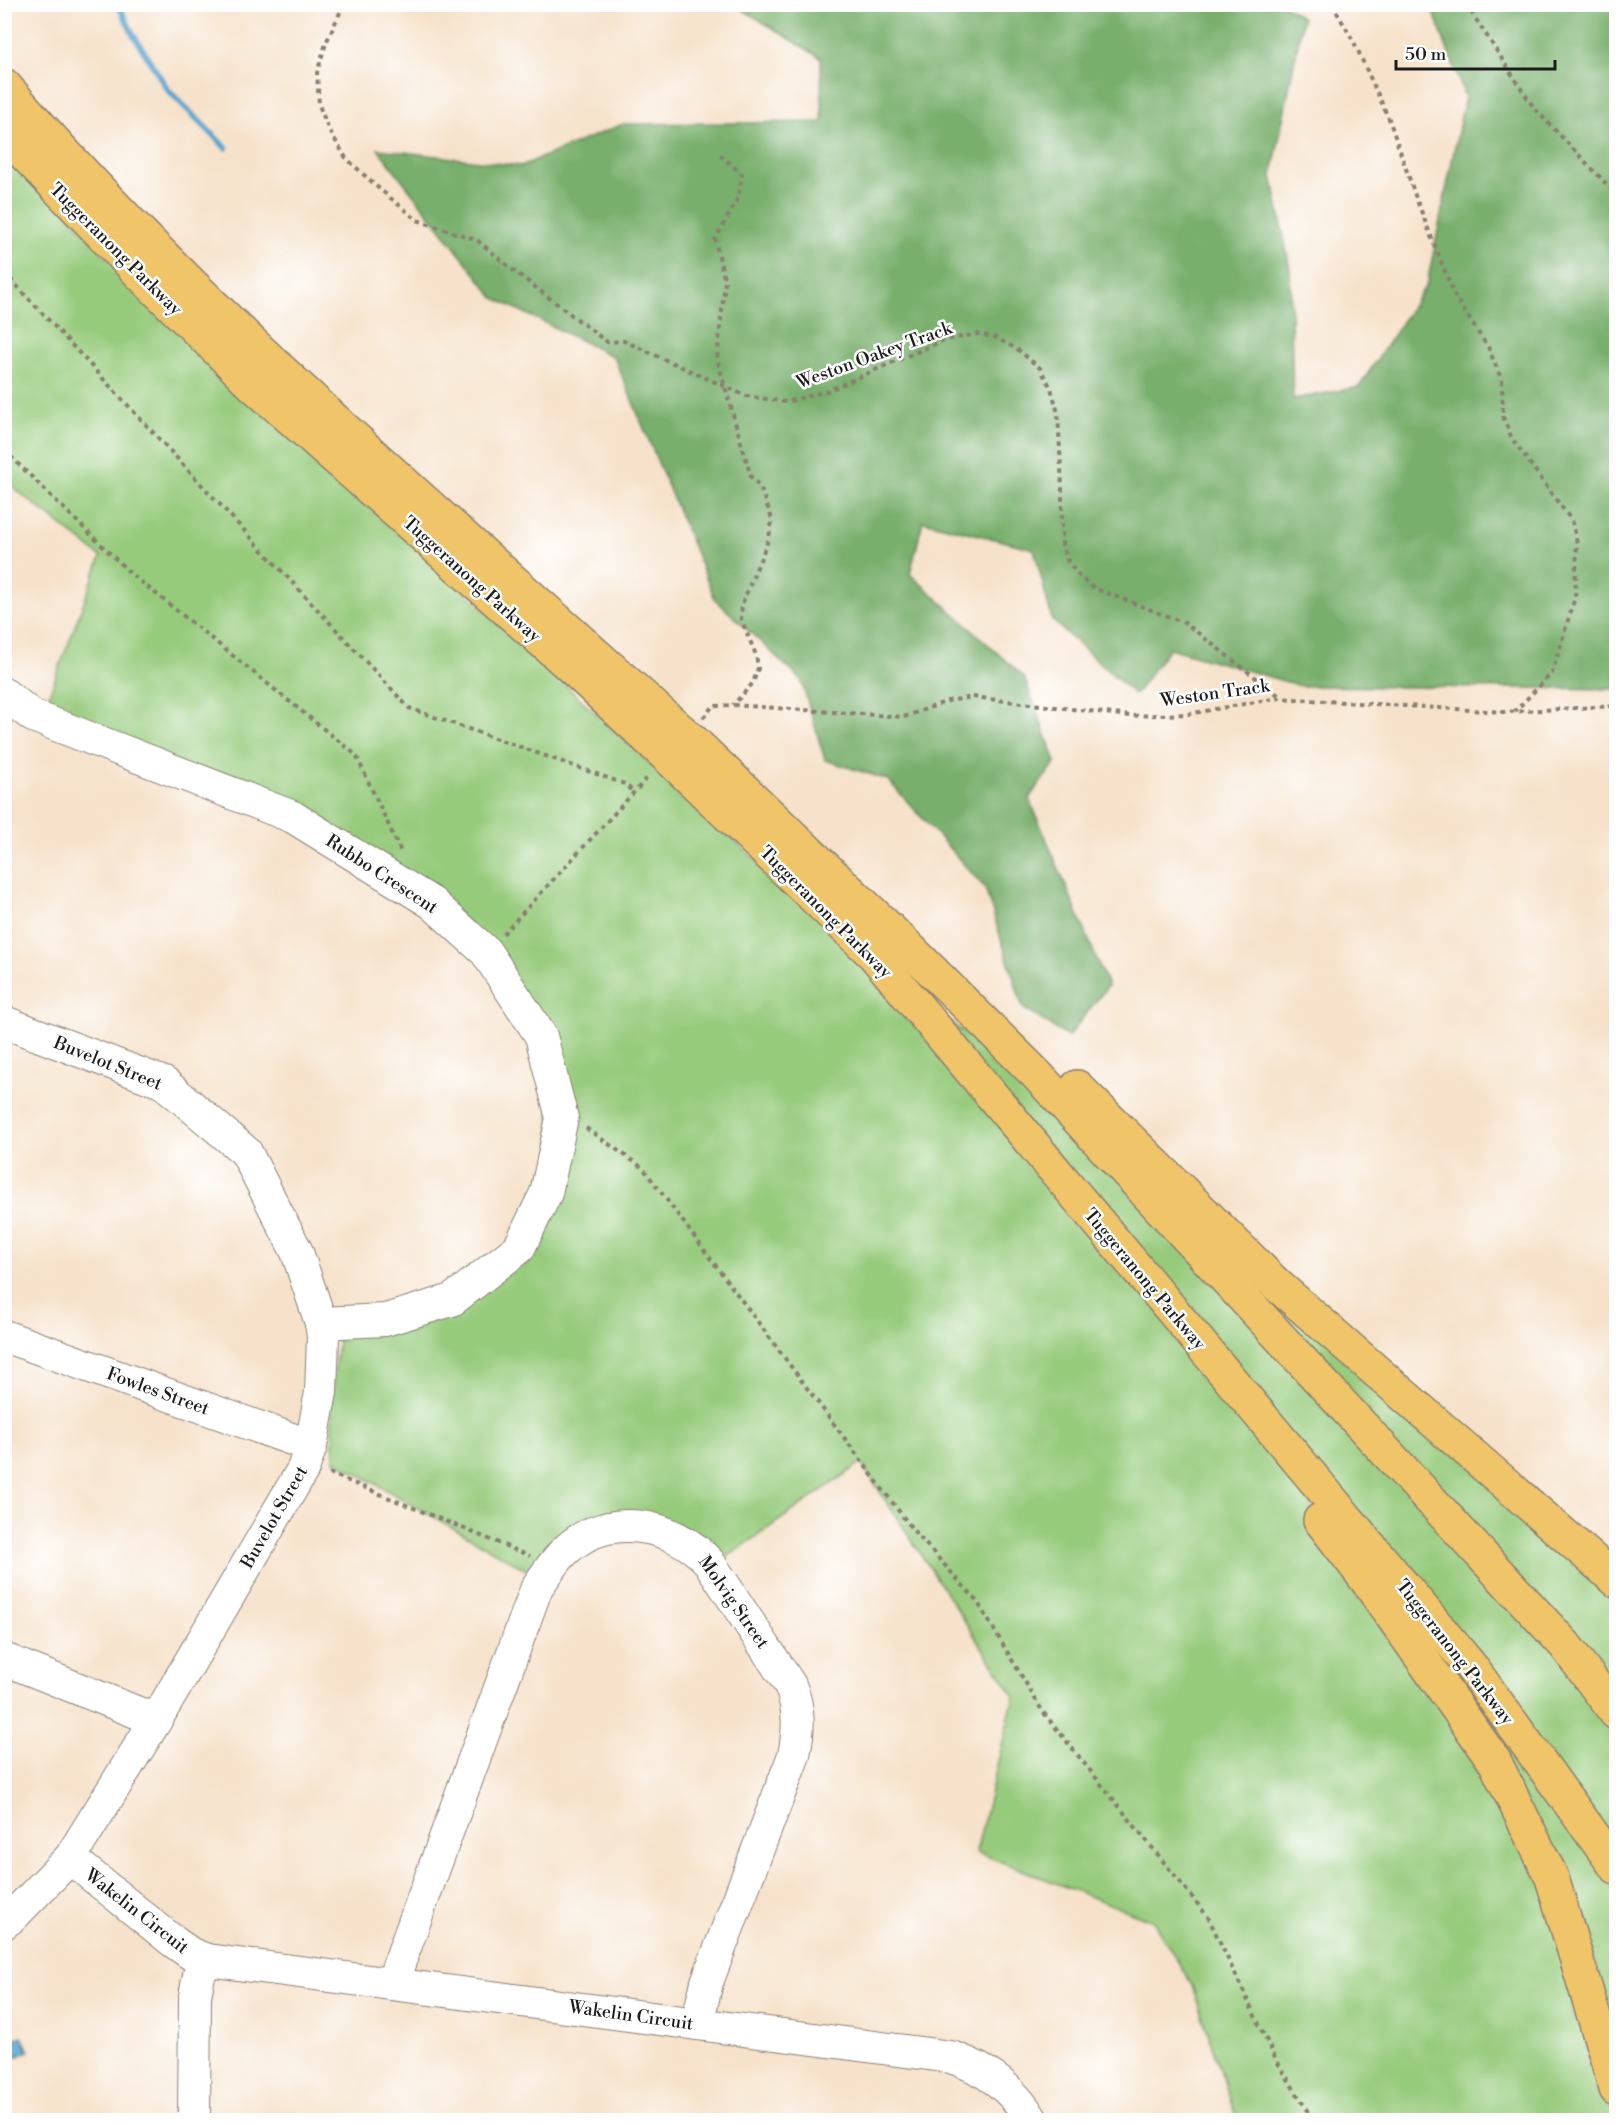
<svg xmlns="http://www.w3.org/2000/svg" width="1621" height="2125" viewBox="0 0 1621 2125" font-family="'Libre Bodoni',serif">
<style>
.green{fill:#96cb7c;stroke:#59744c;stroke-width:1.5}
.forest{fill:#78af6c;stroke:#4a6644;stroke-width:1.5}
.water{fill:#54a3ce;stroke:#386075;stroke-width:1.5}
.lines{fill:none;stroke-linecap:round;stroke-linejoin:round}
.stream{stroke:#54a3ce;stroke-width:6}
.minor-casing{stroke:#897f73;stroke-width:34}
.highway-casing{stroke:#897f73;stroke-width:36}
.path{stroke:#897f73;stroke-width:4;stroke-dasharray:4.5 4.5;stroke-linecap:butt}
.minor{stroke:#fff;stroke-width:32}
.highway{stroke:#f0c469;stroke-width:33}
.highway-bridge-casing{stroke:#897f73;stroke-width:36;stroke-linecap:butt}
.highway-bridge{stroke:#f0c469;stroke-width:33}
.labels{text-anchor:middle;stroke-width:5;stroke-linejoin:round;paint-order:stroke}
.street-label{font-size:18px;fill:#1c1c1c;stroke:#fff}
</style>
<rect width="100%" height="100%" fill="#fff"/>
<filter id="ink" filterUnits="userSpaceOnUse"><feTurbulence type="fractalNoise" baseFrequency=".0167" numOctaves="2"/><feDisplacementMap in="SourceGraphic" scale="12" xChannelSelector="R" yChannelSelector="G"/><feConvolveMatrix kernelMatrix="1 2 1 2 8 2 1 2 1" color-interpolation-filters="sRGB"/></filter>
<filter id="wash" filterUnits="userSpaceOnUse"><feTurbulence type="fractalNoise" baseFrequency=".008" numOctaves="4" result="noise"/><feDisplacementMap in="SourceGraphic" scale="24" xChannelSelector="R" yChannelSelector="G"/><feGaussianBlur stdDeviation="1.35" result="paint"/><feColorMatrix in="noise" values="0 0 0 0 0 0 0 0 0 0 0 0 0 0 0 0 0 1.4 0 .05"/><feComposite in="paint" operator="in"/></filter>
<g filter="url(#wash)">
<rect width="100%" height="100%" fill="#f6e2ca"/>
<!-- green -->
<path class="green" d="M4,137L102,253L636,751L878,971L1121,1144L1616,1595V2120H1237L1191,1983L1153,1921L976,1852L1014,1696L861,1463L713,1567L645,1526L535,1575L334,1460L331,1403L339,1332L454,1304L553,1194L546,1034L436,893L44,708L101,557L5,481Z"/>
<!-- forest -->
<path class="forest" d="M735,5H1284L1303,18L1272,175L1290,269L1293,399L1359,387L1427,284L1465,97L1431,5H1616V193L1606,205L1616,217V689L1301,686L1169,648L1135,695L1052,620L1034,549L923,521L910,574L1024,677L1056,762L1029,798L1108,986L1068,1037L1023,1008L985,888L888,780L825,760L801,680L715,599L614,357L494,298L378,149L521,166L623,124L822,122L821,58Z"/>
<!-- water -->
<path class="water" d="M22,2036L29,2051L5,2062V2044Z"/>
<g class="lines">
<!-- stream -->
<path class="stream" d="M118,4L133,34L168,90L226,148"/>
</g>
</g>
<g filter="url(#ink)">
<g class="lines">
<!-- minor casing -->
<g class="minor-casing">
<g id="minor">
<path d="M4,694L33,716L293,817L432,903L486,952L541,1036L562,1118L546,1193L519,1248L452,1300L385,1320L321,1323"/>
<path d="M4,1022L164,1083L246,1152L297,1252L321,1323L323,1337L321,1392L311,1446L303,1469L156,1720L70,1858L12,1917L4,1923"/>
<path d="M4,1336L311,1446"/>
<path d="M4,1659L156,1720"/>
<path d="M70,1858L174,1942L191,1954L207,1960L951,2057C985,2068 1013,2089 1032,2120"/>
<path d="M392,1983L537,1587C546,1575 555,1560 566,1550C608,1511 673,1523 709,1562L790,1685C800,1709 799,1730 794,1755L707,1982L697,2024"/>
<path d="M194,2120L195,1996L199,1975L207,1960"/>
</g>
</g>
<!-- highway casing -->
<g class="highway-casing">
<g id="highway">
<path d="M4,85C203,315 437,511 662,714"/>
<path d="M4,133L148,282L253,385L569,665L644,735"/>
<path d="M694,742L903,942L1037,1075L1565,1645L1616,1713"/>
<path d="M675,764L874,955L1469,1664L1616,1867"/>
<path d="M1077,1087L1276,1284L1616,1580"/>
<path d="M1320,1520L1368,1582L1495,1762L1552,1878L1616,2089"/>
</g>
</g>
<!-- path -->
<g class="path">
<path d="M344,4L326,43L317,73L319,105L328,128L346,158L376,186L417,220L477,240L514,271L607,342L624,341L746,396L786,402L827,391L944,340L979,334L994,337L1017,349L1040,368L1051,388L1058,413L1062,487V545L1068,562L1080,577L1094,588L1185,623L1282,698"/>
<path d="M1332,4L1354,42L1389,119L1416,198L1455,297L1489,349L1502,381L1503,417L1512,439L1572,521L1577,543L1575,597L1552,673L1515,711"/>
<path d="M1466,4L1534,108L1616,194"/>
<path d="M720,155L742,174L738,198L715,240L725,282L717,359L751,477L760,487L772,519L769,538L742,604L741,619L756,655L758,668L753,683L733,705"/>
<path d="M4,272L409,708L625,784L633,792"/>
<path d="M4,450L129,572L356,755L401,852"/>
<path d="M703,718L713,706L733,705L904,717L948,701L973,697L1130,716L1188,714L1278,698L1503,712L1616,706"/>
<path d="M503,934L649,776"/>
<path d="M586,1128L643,1168L913,1530L977,1601L1043,1712L1208,1917L1275,2058L1313,2120"/>
<path d="M329,1473L530,1556"/>
</g>
<!-- minor -->
<use href="#minor" class="minor"/>
<!-- highway -->
<use href="#highway" class="highway"/>
<!-- highway-bridge casing -->
<g class="highway-bridge-casing">
<g id="highway-bridge">
<path d="M662,714L694,742"/>
<path d="M644,735L675,764"/>
</g>
</g>
<!-- highway-bridge -->
<use href="#highway-bridge" class="highway-bridge"/>
</g>
</g>
<g class="labels">
<!-- street labels -->
<g class="street-label">
<text transform="translate(116 249) rotate(45)" y="6">Tuggeranong Parkway</text>
<text transform="translate(874 355) rotate(-20)" y="6">Weston Oakey Track</text>
<text transform="translate(472 579) rotate(42)" y="6">Tuggeranong Parkway</text>
<text transform="translate(1215 693) rotate(-8)" y="6">Weston Track</text>
<text transform="translate(382 874) rotate(33)" y="6">Rubbo Crescent</text>
<text transform="translate(826 912) rotate(45)" y="6">Tuggeranong Parkway</text>
<text transform="translate(108 1063) rotate(22)" y="6">Buvelot Street</text>
<text transform="translate(1145 1279) rotate(50)" y="6">Tuggeranong Parkway</text>
<text transform="translate(158 1391) rotate(20)" y="6">Fowles Street</text>
<text transform="translate(274 1517) rotate(-60)" y="6">Buvelot Street</text>
<text transform="translate(734 1602) rotate(55)" y="6">Molvig Street</text>
<text transform="translate(1455 1652) rotate(52)" y="6">Tuggeranong Parkway</text>
<text transform="translate(137 1911) rotate(38)" y="6">Wakelin Circuit</text>
<text transform="translate(631 2015) rotate(8)" y="6">Wakelin Circuit</text>
</g>
</g>
<!-- margin -->
<rect width="1621" height="2125" fill="none" stroke="#fff" stroke-width="24"/>
<!-- scale -->
<path d="M1396 60v9h159v-9" fill="none" stroke="#1c1c1c" stroke-width="3"/>
<text x="1405" y="60" font-size="18" fill="#1c1c1c" stroke="#ffffff" stroke-width="4.5" paint-order="stroke">50 m</text>
</svg>
